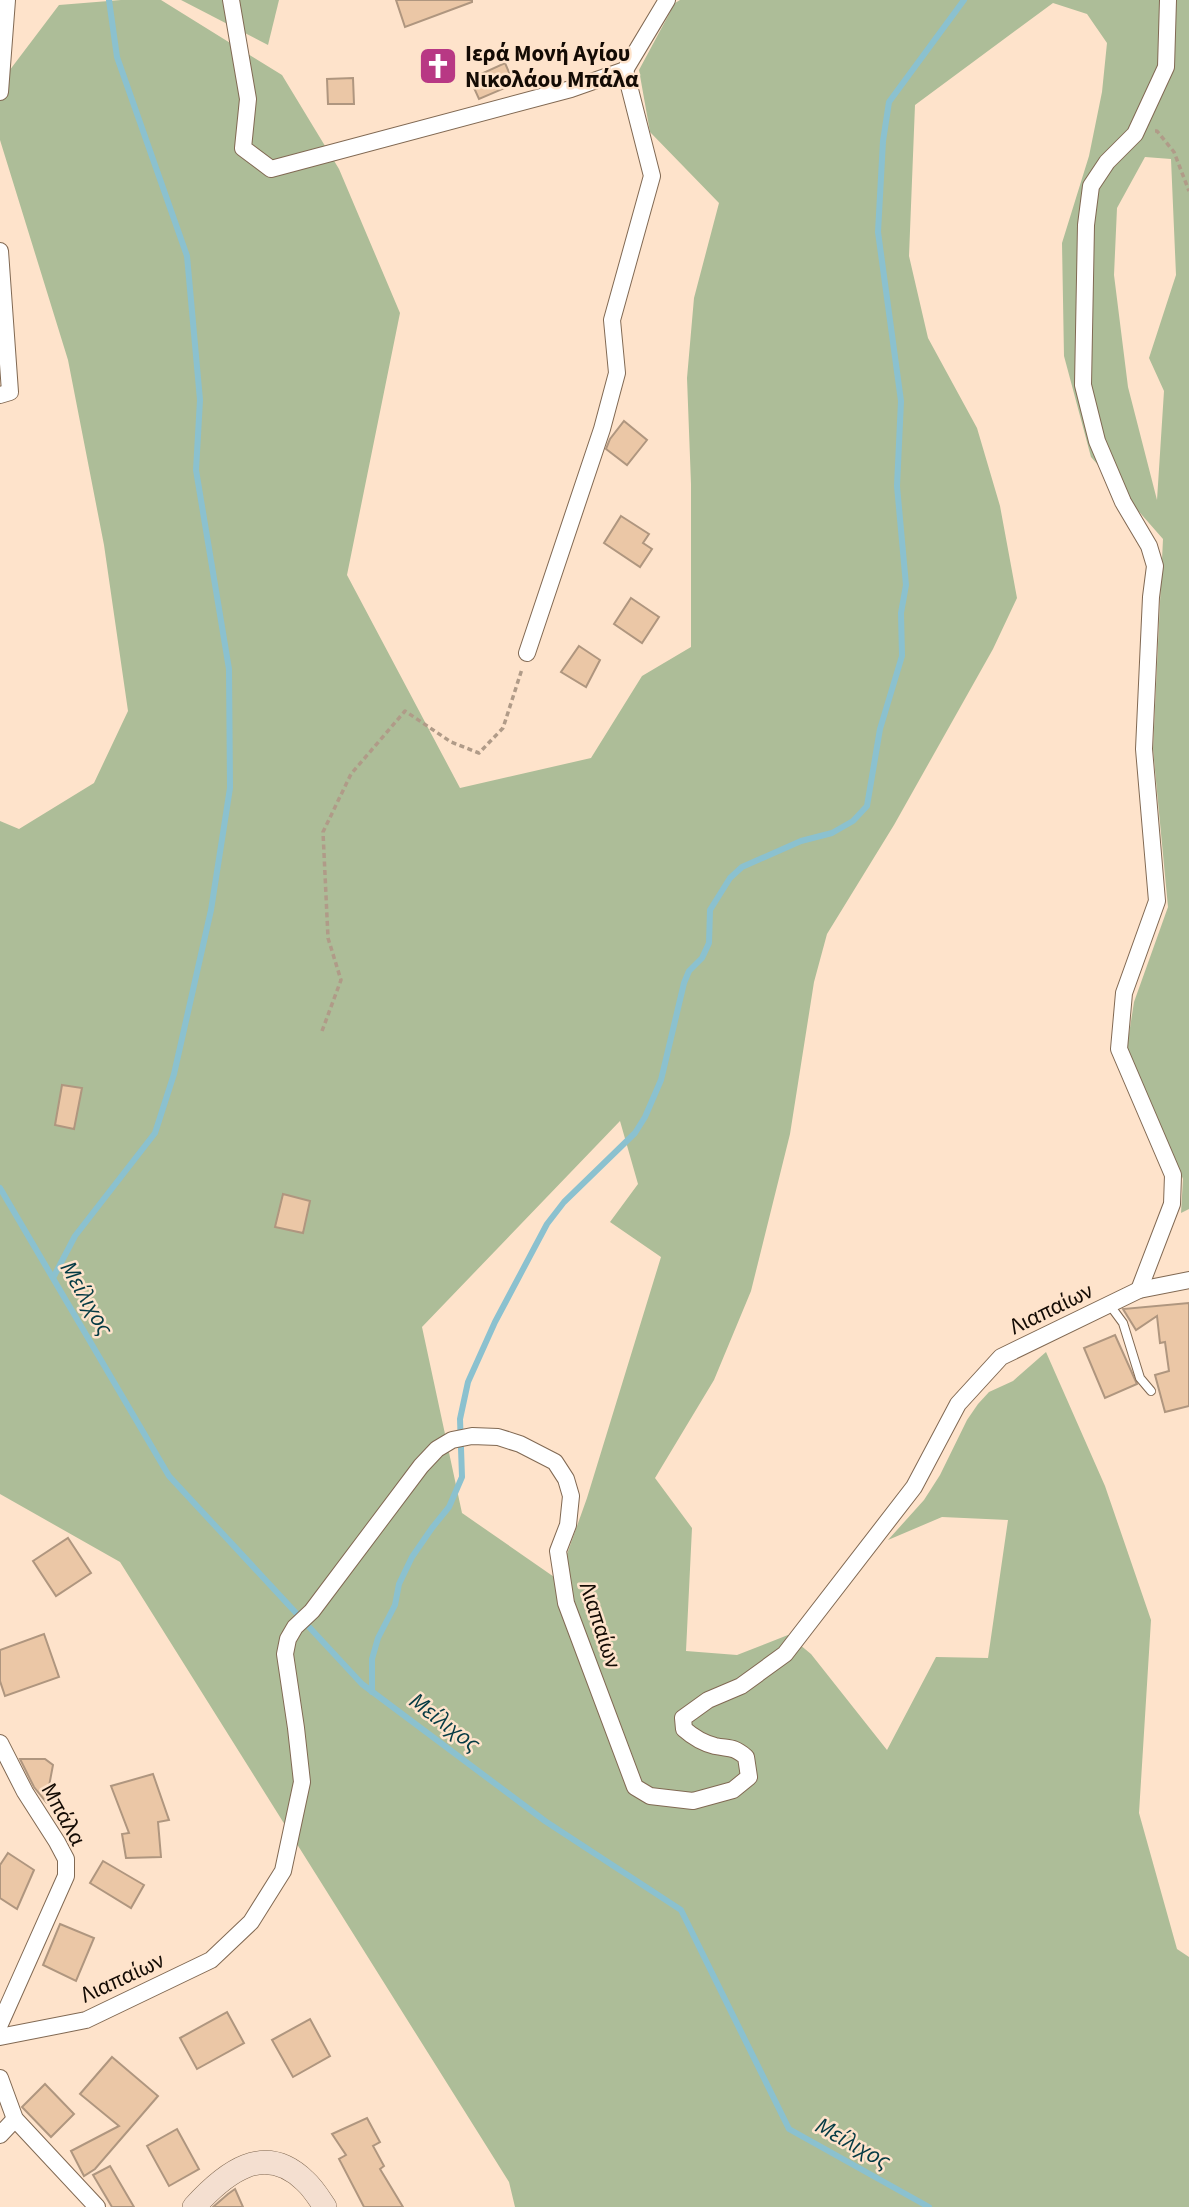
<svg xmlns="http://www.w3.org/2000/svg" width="1189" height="2207" viewBox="0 0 1189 2207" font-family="'Source Sans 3',sans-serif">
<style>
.green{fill:#adbd98;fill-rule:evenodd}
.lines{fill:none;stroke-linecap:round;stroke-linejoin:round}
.stream{stroke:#8bc1cf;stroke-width:6}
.building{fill:#ebc7a6;stroke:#af967f;stroke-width:2}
.lane-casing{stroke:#816953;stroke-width:10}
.street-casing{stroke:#816953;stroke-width:18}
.secondary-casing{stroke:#816953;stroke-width:24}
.path{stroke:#b09b88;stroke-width:3.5;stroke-dasharray:5 3.5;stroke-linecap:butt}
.lane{stroke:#fff;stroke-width:8}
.street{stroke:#fff;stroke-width:16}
.secondary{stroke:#f4dfd0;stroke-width:23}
.labels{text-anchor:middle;stroke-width:5;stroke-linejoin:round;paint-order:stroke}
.poi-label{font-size:23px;font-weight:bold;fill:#140b04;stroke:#fee3cb;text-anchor:start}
.street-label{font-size:23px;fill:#140b04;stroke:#fee3cb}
.water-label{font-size:24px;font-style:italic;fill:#053a44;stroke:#fee3cb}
</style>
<rect width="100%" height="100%" fill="#fee3cb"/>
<!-- green -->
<g class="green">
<path d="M121,0H161L282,75L339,169L400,313L347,575L460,788L591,758L642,676L691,647V484L687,378L694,298L719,203L650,132L639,70L675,3L680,0H1189V1209L1181,1213L1183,1179L1127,1047L1134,1002L1168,907L1153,749L1163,539L1091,457L1064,356L1062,243L1089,156L1102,92L1107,43L1087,14L1053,3L915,105L909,256L928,338L977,428L1000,506L1017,598L993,649L894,825L827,934L814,982L790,1134L751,1291L714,1380L655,1478L692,1528L686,1651L737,1655L788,1635L811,1654L887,1750L936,1657L988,1658L1008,1520L942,1517L888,1540L924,1500L940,1475L967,1420L978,1404L989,1392L1013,1381L1046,1352L1105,1486L1151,1620L1139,1813L1177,1949L1189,1957V2207H515L509,2182L120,1562L0,1494V821L19,829L94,783L128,711L104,545L68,360L0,140V83L59,5ZM1145,157L1171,159L1176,275L1149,358L1164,391L1157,500L1128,387L1114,275L1117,208ZM620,1121L638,1184L610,1222L661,1257L587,1498L567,1554L570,1588L462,1513L422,1327Z"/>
<path d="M181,0H279L268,45Z"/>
</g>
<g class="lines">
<!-- stream -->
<g class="stream">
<path d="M0,1188L169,1476L362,1684L545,1821L681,1910L789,2129L929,2207"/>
<path d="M53,1278L75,1236L155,1133L174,1074L211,910L230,788L229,669L196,470L200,400L187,256L117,57L109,0"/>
<path d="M372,1692V1659L378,1638L395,1605L399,1584L412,1557L432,1528L449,1507L462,1477L460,1419L468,1382L495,1322L547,1224L564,1202L635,1133L645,1117L661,1080L684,983L689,971L702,958L709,943L710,910L730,878L742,867L801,841L832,833L853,821L867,806L880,729L902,656L901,613L906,585L897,486L901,401L878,232L883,141L889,102L964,0"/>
</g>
</g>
<!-- building -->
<g class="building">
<path d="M396,0H472V2L405,27Z"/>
<path d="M505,63L514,84L479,99L470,79Z"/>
<path d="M353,78L354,104H328L327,79Z"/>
<path d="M624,421L647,440L627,465L606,449L610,439Z"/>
<path d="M621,516L649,534L643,543L652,549L640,567L604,543Z"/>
<path d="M631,598L659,617L642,643L614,624Z"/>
<path d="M579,646L600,660L586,687L561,672Z"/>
<path d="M62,1085L82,1088L74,1129L55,1125Z"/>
<path d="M283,1194L310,1201L303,1233L275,1227Z"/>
<path d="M1189,1303V1406L1165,1412L1155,1375L1169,1371L1165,1342L1160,1343L1157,1316L1136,1330L1123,1309Z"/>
<path d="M1115,1335L1137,1384L1105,1398L1084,1348Z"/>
<path d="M68,1538L91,1573L56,1596L33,1561Z"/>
<path d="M44,1634L59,1677L5,1696L0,1681V1650Z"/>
<path d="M20,1759H45L53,1765L46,1802L34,1787Z"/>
<path d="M153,1774L169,1820L158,1822L161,1857L126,1858L122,1834L129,1833L111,1786Z"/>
<path d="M8,1853L34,1870L17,1909L0,1898V1865Z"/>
<path d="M103,1861L144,1885L131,1908L90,1883Z"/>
<path d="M60,1924L94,1938L76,1981L43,1965Z"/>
<path d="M227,2012L244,2043L197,2069L180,2038Z"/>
<path d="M310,2019L330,2056L293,2077L272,2040Z"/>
<path d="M112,2057L158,2096L95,2169L84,2176L71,2151L119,2126L80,2094Z"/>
<path d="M45,2084L74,2114L51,2137L22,2107Z"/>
<path d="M367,2118L380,2142L373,2146L384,2166L380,2169L403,2207H364L339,2159L346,2155L332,2134Z"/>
<path d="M177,2129L199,2169L169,2186L147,2146Z"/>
<path d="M110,2166L134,2207H112L93,2175Z"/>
<path d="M235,2189L243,2207H213L228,2194Z"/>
</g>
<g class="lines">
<!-- lane casing -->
<g class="lane-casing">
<path id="lane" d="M1109,1304L1123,1323L1140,1378L1151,1391"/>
</g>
<!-- street casing -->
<g class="street-casing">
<g id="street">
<path d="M231,0L248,99L243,148L271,169L571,89L625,70L667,0"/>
<path d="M0,92L7,0"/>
<path d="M0,251L10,392L0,395"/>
<path d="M527,653L602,429L617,373L612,320L652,176L625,70"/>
<path d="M1139,1290L1172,1204L1173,1175L1119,1049L1124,993L1157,901L1144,749L1151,597L1155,566L1149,546L1123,502L1097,441L1083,385L1086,225L1091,186L1107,162L1135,134L1166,67L1168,0"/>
<path d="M0,1743L25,1792L57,1842L66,1859V1876L0,2024"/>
<path d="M0,2037L86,2020L211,1960L251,1922L283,1871L302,1782L296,1728L285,1654L288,1639L295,1627L312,1611L421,1466L437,1449L452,1440L472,1436L498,1437L520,1444L555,1462L566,1479L571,1496L568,1525L558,1551L566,1603L635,1787L650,1796L693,1801L733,1790L749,1777L746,1757C733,1746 730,1749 715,1746C703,1743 693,1737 684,1729L683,1718L708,1700L741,1686L785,1654L914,1487L958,1404L1001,1357L1139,1290L1189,1280"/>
<path d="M0,2078L15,2119L97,2207"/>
<path d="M0,2135L15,2119"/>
</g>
</g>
<!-- secondary casing -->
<g class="secondary-casing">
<path id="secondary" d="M194,2207C225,2173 264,2141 305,2181C313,2188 319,2198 325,2207"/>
</g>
<!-- path -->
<g class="path">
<path d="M1155,131H1157L1174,152L1189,191"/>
<path d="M322,1031L341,980L328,938L323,832L351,774L405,711L451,742L479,753L503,728L522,669"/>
</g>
<!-- lane -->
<use href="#lane" class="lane"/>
<!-- street -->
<use href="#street" class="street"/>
<!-- secondary -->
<use href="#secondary" class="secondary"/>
</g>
<!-- icons -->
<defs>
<g id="church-square" transform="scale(2.0125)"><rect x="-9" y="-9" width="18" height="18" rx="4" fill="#b83884" stroke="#fee3cb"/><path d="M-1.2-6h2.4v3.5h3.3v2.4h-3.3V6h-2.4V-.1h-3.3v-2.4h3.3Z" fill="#fff"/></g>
</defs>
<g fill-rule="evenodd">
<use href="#church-square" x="438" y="66"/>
</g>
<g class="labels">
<!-- poi labels -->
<g class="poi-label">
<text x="465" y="61">Ιερά Μονή Αγίου<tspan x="465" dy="26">Νικολάου Μπάλα</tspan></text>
</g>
<!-- street labels -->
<g class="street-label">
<text transform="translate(1051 1308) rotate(-26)" y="8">Λιαπαίων</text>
<text transform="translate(601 1625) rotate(72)" y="8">Λιαπαίων</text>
<text transform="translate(64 1814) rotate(61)" y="8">Μπάλα</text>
<text transform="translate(122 1977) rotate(-25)" y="8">Λιαπαίων</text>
</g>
<!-- water labels -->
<g class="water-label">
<text transform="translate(87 1298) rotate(60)" y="8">Μείλιχος</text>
<text transform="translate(445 1722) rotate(37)" y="8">Μείλιχος</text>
<text transform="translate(853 2143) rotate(29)" y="8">Μείλιχος</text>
</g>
</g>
</svg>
